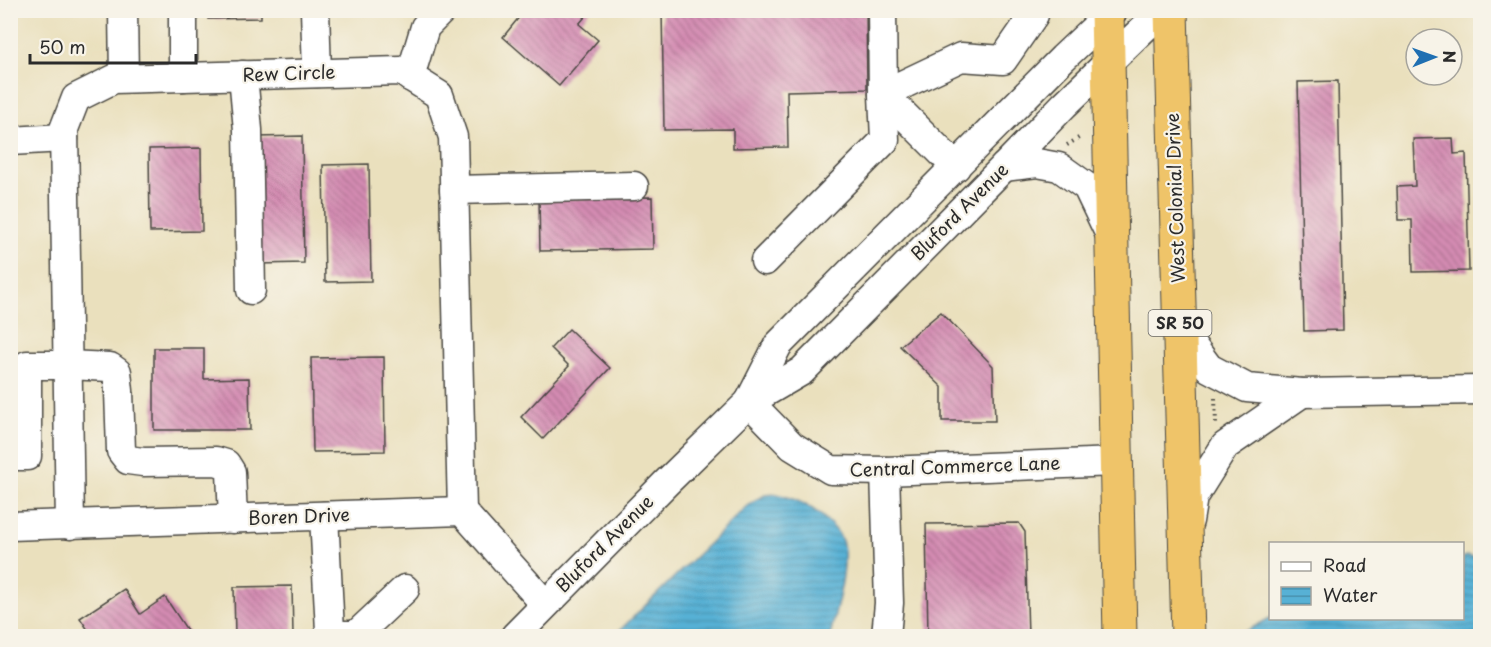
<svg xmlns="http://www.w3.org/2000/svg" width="1491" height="647" viewBox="0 0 1491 647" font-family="'Playpen Sans',sans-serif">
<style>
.water{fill:url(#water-rules);stroke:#416e80;stroke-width:1.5}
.building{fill:url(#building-back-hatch)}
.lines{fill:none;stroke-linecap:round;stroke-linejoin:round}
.minor-casing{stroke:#484641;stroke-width:31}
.highway-casing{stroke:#484641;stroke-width:35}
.path{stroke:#484641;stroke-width:4;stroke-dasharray:1.5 4.5;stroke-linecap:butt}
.minor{stroke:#fff;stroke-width:28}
.highway{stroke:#efc469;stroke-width:33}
.labels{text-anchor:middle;stroke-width:4.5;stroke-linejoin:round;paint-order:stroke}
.shield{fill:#f7f3e8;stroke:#686764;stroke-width:1.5}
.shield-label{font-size:16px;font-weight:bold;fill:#2b2b2b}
.street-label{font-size:18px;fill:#2b2b2b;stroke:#f7f3e8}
</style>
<defs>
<pattern id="water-rules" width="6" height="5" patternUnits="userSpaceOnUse" patternTransform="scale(1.5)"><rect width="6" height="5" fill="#57b1d5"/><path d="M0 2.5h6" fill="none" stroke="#4890ad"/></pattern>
<pattern id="building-back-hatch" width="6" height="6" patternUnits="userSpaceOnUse" patternTransform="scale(1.5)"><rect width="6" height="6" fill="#d48bb2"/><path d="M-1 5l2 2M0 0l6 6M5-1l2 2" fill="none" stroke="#ac7291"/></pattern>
</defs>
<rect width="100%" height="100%" fill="#f7f3e8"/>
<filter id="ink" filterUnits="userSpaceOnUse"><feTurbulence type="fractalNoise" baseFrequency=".0167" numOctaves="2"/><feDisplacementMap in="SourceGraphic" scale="12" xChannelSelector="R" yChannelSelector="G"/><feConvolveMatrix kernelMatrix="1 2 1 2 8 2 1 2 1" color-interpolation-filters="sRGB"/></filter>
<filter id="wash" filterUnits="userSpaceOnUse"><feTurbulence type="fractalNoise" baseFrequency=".008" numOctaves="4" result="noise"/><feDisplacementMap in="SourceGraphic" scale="24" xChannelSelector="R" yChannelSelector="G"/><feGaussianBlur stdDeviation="1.35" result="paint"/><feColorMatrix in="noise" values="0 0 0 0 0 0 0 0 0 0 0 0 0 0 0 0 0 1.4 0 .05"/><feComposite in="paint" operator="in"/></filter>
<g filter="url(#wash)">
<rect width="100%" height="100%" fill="#eae0bd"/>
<!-- water -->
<g class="water">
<path d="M777,494C794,498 809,505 822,516C830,524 838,530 842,541C850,564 835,612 830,636H614L747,506L765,495Z"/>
<path d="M1468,556L1480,558V636H1237L1270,618H1462L1463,557Z"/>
</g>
<g id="blocks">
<!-- building -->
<g class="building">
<path d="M208,10H261V18L208,19Z"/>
<path d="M525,10H591L579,24L598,40L559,86L503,37Z"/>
<path d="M662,10H866L867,89L787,91L788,147L733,148V129L664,130Z"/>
<path d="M1338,81L1343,330L1304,331L1298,82Z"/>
<path d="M302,136L304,263L259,264L257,137Z"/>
<path d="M1453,138L1454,154L1466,153L1469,271L1413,272L1412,220H1398L1397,187L1415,186L1413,139Z"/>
<path d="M201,148L202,231L150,232L149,149Z"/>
<path d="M369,164L371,281L325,282L323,165Z"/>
<path d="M652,197L653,249L540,251L539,199Z"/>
<path d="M941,312L993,366L995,421H942V387L900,346Z"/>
<path d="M569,329L610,368L543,439L521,417L569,366L551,348Z"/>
<path d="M154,348H204V379L249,378L250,430H154Z"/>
<path d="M384,357L385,451L313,452L311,358Z"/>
<path d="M1019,523L1025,532L1028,636H928L926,524Z"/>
<path d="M292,586L293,636H235L234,587Z"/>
<path d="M124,589L140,614L165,597L191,636H92L80,618Z"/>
</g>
</g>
</g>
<g filter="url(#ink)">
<use href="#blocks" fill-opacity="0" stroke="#484641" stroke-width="1.5"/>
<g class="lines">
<!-- minor casing -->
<g class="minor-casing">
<g id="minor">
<path d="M123,10L124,78"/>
<path d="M183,10V77"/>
<path d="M315,10L317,73"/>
<path d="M882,10L883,94L956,167"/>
<path d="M243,75L248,130L251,290"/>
<path d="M410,77L425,27L442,10"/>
<path d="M10,141L64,138"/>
<path d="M1004,167L1037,163L1059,167L1087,187L1111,237"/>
<path d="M454,190L634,186"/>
<path d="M765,261L885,140L883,94L961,57L1003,60L1034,15L1035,10"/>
<path d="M1180,329L1209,368L1247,388L1302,393L1480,390"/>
<path d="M749,402L778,345L1063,58L1114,10"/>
<path d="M749,402L792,446L831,470L885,471L1115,462"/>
<path d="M10,456H27V365H67L110,367L117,372L119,391L121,451L128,460L143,462L216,461L226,464L231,472L233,519"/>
<path d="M885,471L889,603L886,636"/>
<path d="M324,516L330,631L334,635H356L405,589"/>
<path d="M1189,521L1193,497L1225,446L1302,393"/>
<path d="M70,525L64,129L76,98L114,79L401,71L439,95L453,137L462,511"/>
<path d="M10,526L462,511L545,604"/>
<path d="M515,636L667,482L749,402L802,371L1004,167L1064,105L1163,10"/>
</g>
</g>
<!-- highway casing -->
<g class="highway-casing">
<g id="highway">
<path d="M1107,10C1113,219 1114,428 1120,636"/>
<path d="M1171,10L1188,636"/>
</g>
</g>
<!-- path -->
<g class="path">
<path d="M1067,145L1082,136"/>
<path d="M1215,398L1216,424"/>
</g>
<!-- minor -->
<use href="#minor" class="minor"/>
<!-- highway -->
<use href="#highway" class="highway"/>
</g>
</g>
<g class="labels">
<!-- shield labels -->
<rect class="shield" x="1148.5" y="310" width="63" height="26" rx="4.5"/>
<g class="shield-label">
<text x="1180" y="329">SR 50</text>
</g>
<!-- street labels -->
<g class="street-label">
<text transform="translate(289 74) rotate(-2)" y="6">Rew Circle</text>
<text transform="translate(1176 198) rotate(-92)" y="6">West Colonial Drive</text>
<text transform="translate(960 212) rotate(-45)" y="6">Bluford Avenue</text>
<text transform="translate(955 467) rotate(-2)" y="6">Central Commerce Lane</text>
<text transform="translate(299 517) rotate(-2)" y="6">Boren Drive</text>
<text transform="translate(605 544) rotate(-45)" y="6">Bluford Avenue</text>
</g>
</g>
<!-- margin -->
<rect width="1491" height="647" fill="none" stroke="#f7f3e8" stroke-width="36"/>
<!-- legend -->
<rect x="1269" y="542" width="195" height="78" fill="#f7f3e8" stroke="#a5a39c" stroke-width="1.5"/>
<rect x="1281" y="562" width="30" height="9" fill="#ffffff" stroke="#a5a39c" stroke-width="1.5"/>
<text x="1323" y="572" font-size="18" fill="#2b2b2b">Road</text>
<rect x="1281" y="587" width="30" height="18" fill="url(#water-rules)" stroke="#a5a39c" stroke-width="1.5"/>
<text x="1323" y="602" font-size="18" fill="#2b2b2b">Water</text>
<!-- north arrow -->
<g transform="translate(1434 57) rotate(89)"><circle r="28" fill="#f7f3e8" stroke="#a5a39c" stroke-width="1.5"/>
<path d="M0-4.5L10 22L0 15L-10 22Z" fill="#1f6fb2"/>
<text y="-9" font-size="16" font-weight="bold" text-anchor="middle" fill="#2b2b2b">N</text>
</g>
<!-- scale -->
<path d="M30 54v9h166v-9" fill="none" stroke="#2b2b2b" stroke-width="3"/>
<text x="39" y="54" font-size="18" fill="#2b2b2b" stroke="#f7f3e8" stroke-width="4.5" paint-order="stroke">50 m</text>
</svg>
